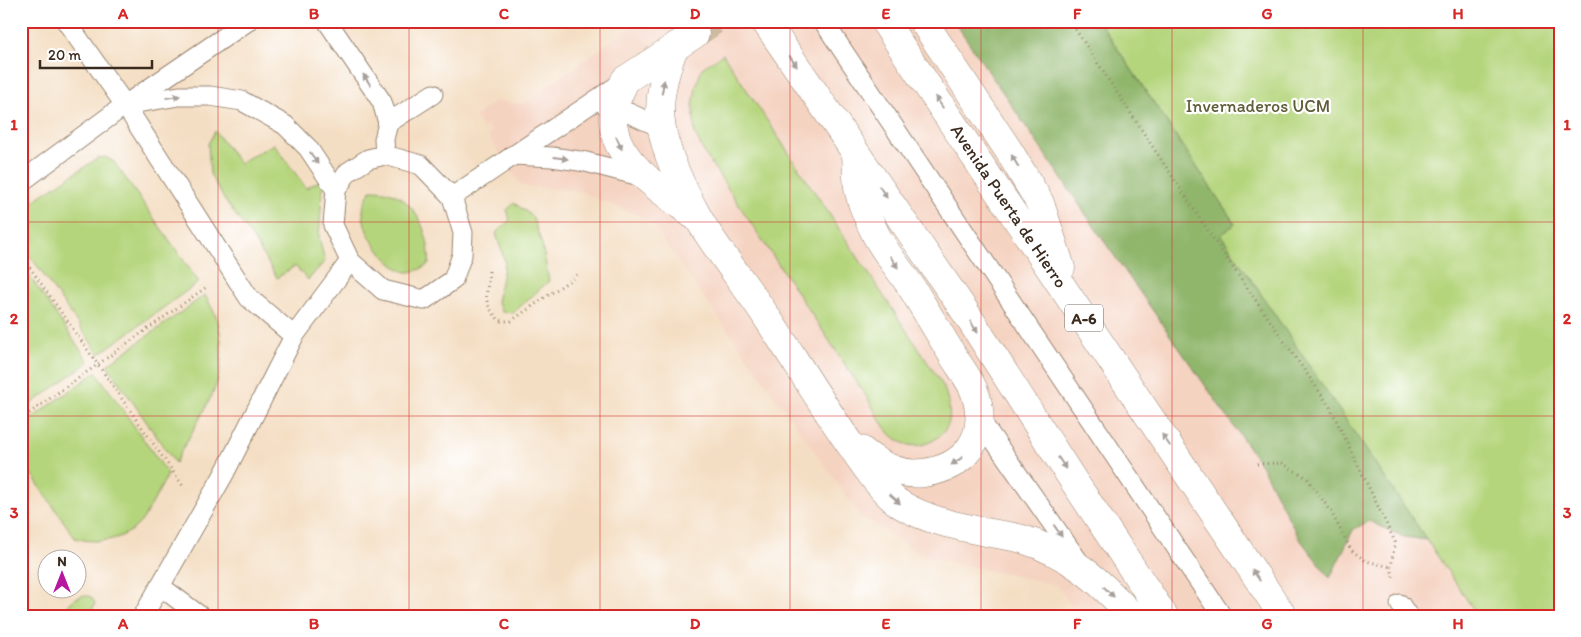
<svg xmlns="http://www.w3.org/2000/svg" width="1581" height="637" viewBox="0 0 1581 637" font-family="Itim,sans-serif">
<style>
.built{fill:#f5d3c1}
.green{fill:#b5d57d;stroke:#78804e}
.forest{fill:#90b66c;stroke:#667045}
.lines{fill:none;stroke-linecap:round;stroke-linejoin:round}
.tertiary-tunnel{stroke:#cfbaa2;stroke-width:28;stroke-dasharray:28 14;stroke-linecap:butt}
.service-casing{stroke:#988470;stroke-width:21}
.tertiary-casing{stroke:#988470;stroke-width:29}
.trunk-casing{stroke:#988470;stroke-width:29}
.path{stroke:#988470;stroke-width:3;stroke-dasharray:1 4;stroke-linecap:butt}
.service{stroke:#fff;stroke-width:19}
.tertiary{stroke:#fff;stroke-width:28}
.trunk{stroke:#fff;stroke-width:28}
.oneway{fill:#a79f9a}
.grid{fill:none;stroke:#d62828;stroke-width:1;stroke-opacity:0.55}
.labels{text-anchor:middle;stroke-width:4.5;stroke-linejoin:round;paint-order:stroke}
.shield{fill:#fff;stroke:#766a62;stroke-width:1}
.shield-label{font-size:16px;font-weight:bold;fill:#3b2a1e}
.park-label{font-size:18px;fill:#605d3a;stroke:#fff}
.street-label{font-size:18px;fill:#3b2a1e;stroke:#fff}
.neatline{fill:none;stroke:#d62828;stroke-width:2}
.grid-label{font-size:16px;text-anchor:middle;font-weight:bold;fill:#d62828}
</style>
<rect width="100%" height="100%" fill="#fff"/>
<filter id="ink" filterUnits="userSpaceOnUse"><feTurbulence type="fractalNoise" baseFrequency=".02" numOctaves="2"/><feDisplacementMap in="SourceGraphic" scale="10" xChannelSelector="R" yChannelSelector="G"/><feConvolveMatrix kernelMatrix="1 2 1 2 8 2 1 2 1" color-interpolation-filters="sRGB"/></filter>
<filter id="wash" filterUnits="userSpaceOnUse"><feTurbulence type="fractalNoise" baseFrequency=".0096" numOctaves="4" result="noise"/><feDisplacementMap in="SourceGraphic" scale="20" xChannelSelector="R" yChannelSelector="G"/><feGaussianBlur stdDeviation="1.12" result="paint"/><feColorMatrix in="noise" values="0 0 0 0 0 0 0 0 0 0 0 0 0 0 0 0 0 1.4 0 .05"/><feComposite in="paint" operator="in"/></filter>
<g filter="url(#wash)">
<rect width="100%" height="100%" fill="#f4dec3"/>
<!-- built -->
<path class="built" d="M639,21H1560V616H1078L1057,585L924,556L859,514L649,220L579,191L522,186L488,136L492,132L487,125L483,128L475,116L495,101L523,104Z"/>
<!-- green -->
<g class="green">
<path d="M1099,21H1560V616H1478L1221,235L1235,224Z"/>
<path d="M723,54L942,384C947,395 951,408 949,421C945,439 919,451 903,443C885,434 877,415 868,399L705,154L695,134L693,106L696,87L702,68Z"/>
<path d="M215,131L239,163L274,144L306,188L323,179L319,238L325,261L308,280L295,266L277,278L252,237L224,199L210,174L208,144Z"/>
<path d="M105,157L114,162L199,282L99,354L21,243V209L98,158Z"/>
<path d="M371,190C380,190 387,191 394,194C418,205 431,239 429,264C423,268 415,272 407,272C393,270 372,244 367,231C365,226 363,217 363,212C363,203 367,197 371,190Z"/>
<path d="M514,203L532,216L542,244L549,281L513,313L502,312L497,302L505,262L496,233L510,220L507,210Z"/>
<path d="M21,264L89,362L21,411Z"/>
<path d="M205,295C210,305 217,315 219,326C223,342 222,372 215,388C204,413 188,438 175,463L107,365Z"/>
<path d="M96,372L168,474C160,489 152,505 143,519C128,540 99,545 75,538L21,459V426Z"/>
<path d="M84,595L91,597L95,603L90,616H59L74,599Z"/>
</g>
<!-- forest -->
<path class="forest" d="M954,21H1099L1235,224L1221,235L1427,540L1404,537L1369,521L1353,530L1330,578L1299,538L1261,465L1104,241Z"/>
</g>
<g filter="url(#ink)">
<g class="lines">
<!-- tertiary-tunnel -->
<path class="tertiary-tunnel" d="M695,34L714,21"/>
<!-- service casing -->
<g class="service-casing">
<g id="service">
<path d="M66,21L125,105L249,298L294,336"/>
<path d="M327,21L382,102L388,123"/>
<path d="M823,21L1222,616"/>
<path d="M131,104L179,96H210L242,101L285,125L308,148L336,190"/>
<path d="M605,105L629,113L662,128"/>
<path d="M385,155L421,165L452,197L463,233L462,255L453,280L424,300L383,290L350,261L333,225L336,190L348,172L368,159Z"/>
<path d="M385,155L384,139L388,123L433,94"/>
<path d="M513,155L552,157L586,162L644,177"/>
<path d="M21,182L125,105L248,21"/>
<path d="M452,197L623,82"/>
<path d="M980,420L1079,562"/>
<path d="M160,586L200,616"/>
<path d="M1400,604L1408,616"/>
<path d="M143,616L224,474L294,336L350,261"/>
</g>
</g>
<!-- tertiary casing -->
<g class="tertiary-casing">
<path id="tertiary" d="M625,80L695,34"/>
</g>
<!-- trunk casing -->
<g class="trunk-casing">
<g id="trunk">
<path d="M765,21L964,310L1071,477L1164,616"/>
<path d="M884,21L1283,616"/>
<path d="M923,21L1009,151L1040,203L1061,268"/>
<path d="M674,47C665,73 656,100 662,129C667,158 685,194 700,221C719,253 745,284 766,316C795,360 823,406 854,450C865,466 883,493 900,504C928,521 960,527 991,533C1001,535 1012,536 1022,539C1069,553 1100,581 1132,616"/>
<path d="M625,80C622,88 617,97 615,105C601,154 661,189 693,215"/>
<path d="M856,154C857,167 856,180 859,192C862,205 870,223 876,235C885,252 899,269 910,285C925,309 939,333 953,356C961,369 972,382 976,396C989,438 964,468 923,473C899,476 879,465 861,450"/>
</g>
</g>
<!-- path -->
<g class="path">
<path d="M1070,21L1220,249L1330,407L1395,542L1391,567L1393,577"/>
<path d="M21,255L183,486"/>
<path d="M489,271C488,296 480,300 500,321H511L579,274"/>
<path d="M21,419L208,286"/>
<path d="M1257,464L1282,463L1307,478L1331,512L1351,550L1366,561L1391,567"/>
</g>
<!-- service -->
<use href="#service" class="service"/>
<!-- tertiary -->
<use href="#tertiary" class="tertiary"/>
<!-- trunk -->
<use href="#trunk" class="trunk"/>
</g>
<!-- one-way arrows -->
<defs><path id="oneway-solid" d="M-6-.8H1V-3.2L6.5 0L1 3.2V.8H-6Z" transform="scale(1.25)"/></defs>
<g class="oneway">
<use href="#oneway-solid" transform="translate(793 61) rotate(55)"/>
<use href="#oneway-solid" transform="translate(367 80) rotate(-124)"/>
<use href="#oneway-solid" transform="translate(663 87) rotate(-80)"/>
<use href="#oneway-solid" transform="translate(173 97) rotate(-8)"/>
<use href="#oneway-solid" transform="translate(939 102) rotate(-124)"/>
<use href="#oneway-solid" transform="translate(619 143) rotate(66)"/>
<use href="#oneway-solid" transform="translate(314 158) rotate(56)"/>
<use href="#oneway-solid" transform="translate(561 158) rotate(8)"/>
<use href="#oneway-solid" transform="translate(1015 161) rotate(-120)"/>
<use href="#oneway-solid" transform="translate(883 192) rotate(56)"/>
<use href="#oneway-solid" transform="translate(894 262) rotate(56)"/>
<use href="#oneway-solid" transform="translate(974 327) rotate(57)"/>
<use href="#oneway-solid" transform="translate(1166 440) rotate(-124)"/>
<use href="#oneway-solid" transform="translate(957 461) rotate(146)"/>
<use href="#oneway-solid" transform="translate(1062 463) rotate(57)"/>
<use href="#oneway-solid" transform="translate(895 499) rotate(42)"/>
<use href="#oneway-solid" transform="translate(1058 531) rotate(55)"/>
<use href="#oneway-solid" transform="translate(1256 575) rotate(-124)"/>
<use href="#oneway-solid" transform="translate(1109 592) rotate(44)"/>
</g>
</g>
<!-- grid -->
<path class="grid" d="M218,21V616M409,21V616M600,21V616M790,21V616M981,21V616M1172,21V616M1363,21V616M21,222H1560M21,416H1560"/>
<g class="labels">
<!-- shield labels -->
<rect class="shield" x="1065" y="304.5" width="38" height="27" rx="4"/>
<g class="shield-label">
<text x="1084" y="324">A-6</text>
</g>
<!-- park labels -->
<g class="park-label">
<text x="1258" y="112">Invernaderos UCM</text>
</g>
<!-- street labels -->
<g class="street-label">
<text transform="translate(1009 206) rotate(56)" y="6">Avenida Puerta de Hierro</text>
</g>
</g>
<!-- margin -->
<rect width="1581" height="637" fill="none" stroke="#fff" stroke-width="55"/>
<!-- north arrow -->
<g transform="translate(62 574)"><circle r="24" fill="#ffffff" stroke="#b1aaa5"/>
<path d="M0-4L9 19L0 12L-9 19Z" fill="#b5179e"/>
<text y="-8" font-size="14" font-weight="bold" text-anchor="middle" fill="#3b2a1e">N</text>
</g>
<!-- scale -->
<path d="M40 60v8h112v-8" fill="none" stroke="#3b2a1e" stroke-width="2.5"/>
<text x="48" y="60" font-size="15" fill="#3b2a1e" stroke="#ffffff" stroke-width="4" paint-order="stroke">20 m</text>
<rect x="28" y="28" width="1526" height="582" class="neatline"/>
<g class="grid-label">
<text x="123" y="19">A</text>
<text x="314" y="19">B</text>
<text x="504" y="19">C</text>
<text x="695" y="19">D</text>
<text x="886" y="19">E</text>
<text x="1077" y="19">F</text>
<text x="1267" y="19">G</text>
<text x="1458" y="19">H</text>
<text x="14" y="130">1</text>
<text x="1567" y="130">1</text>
<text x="14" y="324">2</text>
<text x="1567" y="324">2</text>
<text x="14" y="518">3</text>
<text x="1567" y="518">3</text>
<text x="123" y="629">A</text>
<text x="314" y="629">B</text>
<text x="504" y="629">C</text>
<text x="695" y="629">D</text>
<text x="886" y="629">E</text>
<text x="1077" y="629">F</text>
<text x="1267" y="629">G</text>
<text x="1458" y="629">H</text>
</g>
</svg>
